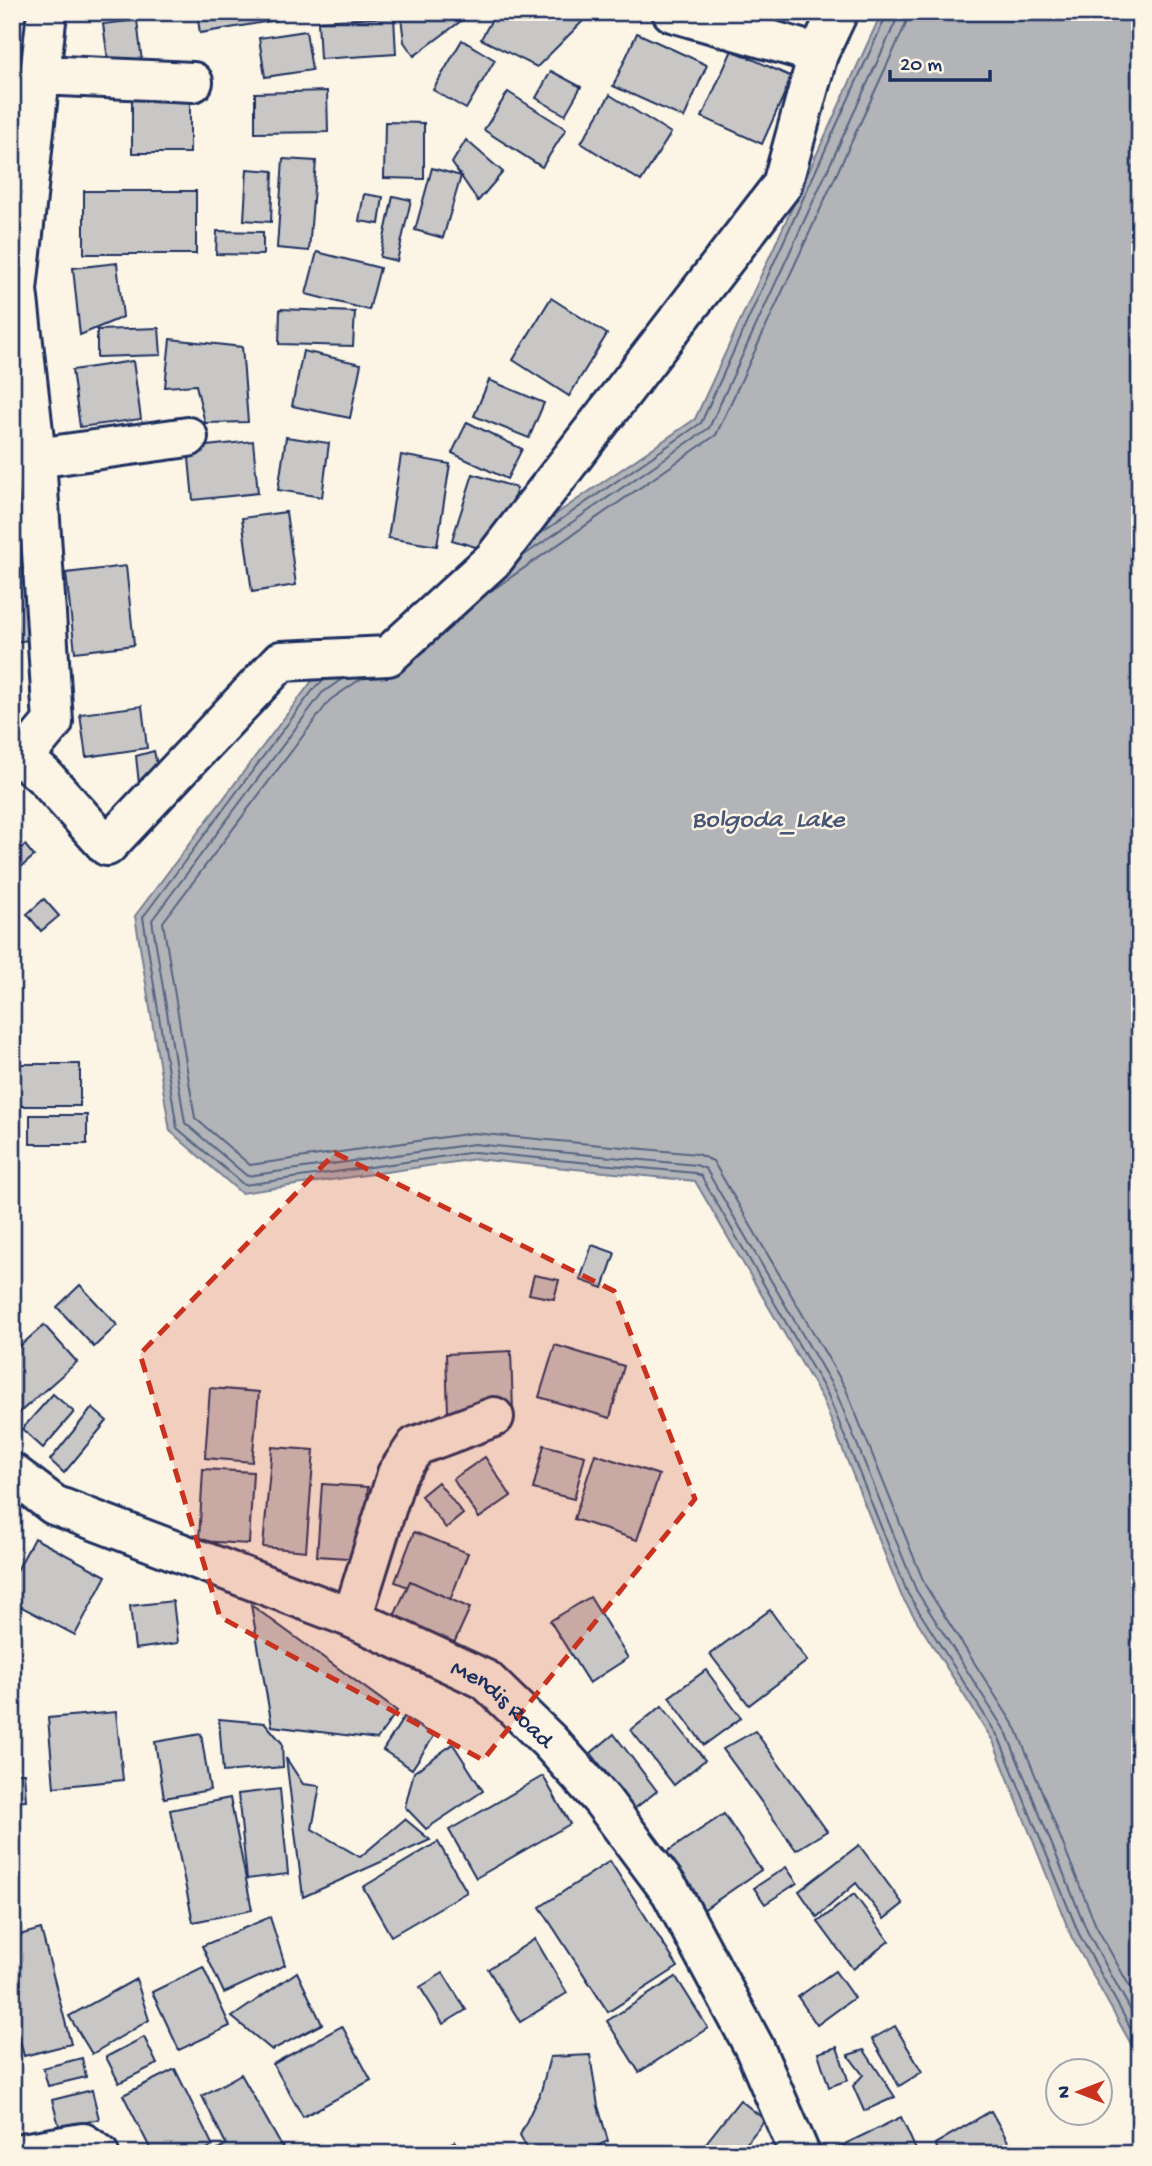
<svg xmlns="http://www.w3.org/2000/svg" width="1152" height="2166" viewBox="0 0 1152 2166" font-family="'Gochi Hand',sans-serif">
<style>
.water{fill:#b2b4b8;stroke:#767f94;stroke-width:2}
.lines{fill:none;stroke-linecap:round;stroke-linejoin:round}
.shore{stroke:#576482;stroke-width:2}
.building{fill:#c8c7c6;stroke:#1b2f5e;stroke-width:2}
.minor-casing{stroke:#1b2f5e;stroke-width:44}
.minor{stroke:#fcf5e5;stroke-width:38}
.marked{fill:#c8321e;fill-opacity:0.2;stroke:#c8321e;stroke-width:5;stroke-dasharray:14 9;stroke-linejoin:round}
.labels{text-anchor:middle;stroke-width:5;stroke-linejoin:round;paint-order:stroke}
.street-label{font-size:24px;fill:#1b2f5e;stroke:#fcf5e5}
.water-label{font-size:26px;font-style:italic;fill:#485779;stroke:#fcf5e5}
</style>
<rect width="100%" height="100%" fill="#fcf5e5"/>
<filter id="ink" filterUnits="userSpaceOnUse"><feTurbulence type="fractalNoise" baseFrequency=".0143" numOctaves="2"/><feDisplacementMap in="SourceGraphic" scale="14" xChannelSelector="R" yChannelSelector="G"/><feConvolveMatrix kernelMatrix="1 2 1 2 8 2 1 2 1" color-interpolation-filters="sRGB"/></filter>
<g filter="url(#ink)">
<!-- water -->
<path class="water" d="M882,12H1140V2060L1072,1938L993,1741L902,1597L822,1398L695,1181L476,1159L241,1193L170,1131L135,916L312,681L695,419Z"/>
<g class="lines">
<!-- shore -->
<g class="shore">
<path d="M540,534L701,423L888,12"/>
<path d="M523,556L709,428L896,21L897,12"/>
<path d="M491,591L716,435L905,26L908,12"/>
<path d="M362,678L330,700L163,922L195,1118L250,1165L473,1133L697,1154L713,1161L845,1387L925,1585L1017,1730L1096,1926L1140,2005"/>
<path d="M342,679L322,693L152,920L185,1123L247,1176L474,1144L696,1165L706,1169L836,1392L916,1590L1007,1734L1087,1931L1140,2027"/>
<path d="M325,680L316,686L143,917L177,1128L244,1185L475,1152L695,1173L701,1176L828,1395L908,1594L999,1738L1079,1934L1140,2045"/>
</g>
</g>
<!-- building -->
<g class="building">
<path d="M276,12L277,20L200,33L197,13Z"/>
<path d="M419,12H473L414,56L404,42L401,17Z"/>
<path d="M496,12H579L589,15L537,67L481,39Z"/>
<path d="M394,17L396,54L320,59L318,21Z"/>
<path d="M137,20L143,70L110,74L103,24Z"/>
<path d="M306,31L312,70L265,77L259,38Z"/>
<path d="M637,33L707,65L684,118L613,86Z"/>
<path d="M462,40L495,60L466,109L433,90Z"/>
<path d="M732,50L792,77L762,144L702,117Z"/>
<path d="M551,71L581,87L565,115L536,98Z"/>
<path d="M21,91L31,139L12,142V93Z"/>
<path d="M327,91L328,132L255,133V93Z"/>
<path d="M508,92L566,129L542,167L484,130Z"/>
<path d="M190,95V153H132V96Z"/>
<path d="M610,95L671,133L641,181L581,143Z"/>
<path d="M385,122L424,123V179L384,178Z"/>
<path d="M466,140L503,172L478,201L452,163Z"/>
<path d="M283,159L316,161L309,251L277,248Z"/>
<path d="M432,168L461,176L443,238L415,230Z"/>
<path d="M247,169L273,171L271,222L244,220Z"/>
<rect x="84" y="191" width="112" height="63"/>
<path d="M364,194L383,197L379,224L359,221Z"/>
<path d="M393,196L411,200L397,261L380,257Z"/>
<path d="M217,231L263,232V255L216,254Z"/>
<path d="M317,252L380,268L369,310L306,294Z"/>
<path d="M117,263L123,317L80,335L73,268Z"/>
<path d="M551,298L607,334L569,396L513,360Z"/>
<path d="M280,309L355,312L353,346L279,344Z"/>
<path d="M159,328L161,355L97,357V330Z"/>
<path d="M170,339L242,347L248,422L205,423L196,385L165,387Z"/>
<path d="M303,351L361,364L350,418L292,406Z"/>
<path d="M133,361L141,419L80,427L72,370Z"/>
<path d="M489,380L544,403L529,438L474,416Z"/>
<path d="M467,422L522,449L507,479L452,453Z"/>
<path d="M286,437L329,443L322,497L278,490Z"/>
<path d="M253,441L258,493L193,500L188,448Z"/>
<path d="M401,455L450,464L437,546L388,538Z"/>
<path d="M473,474L517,488L496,553L452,540Z"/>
<path d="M286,512L296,585L252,592L242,518Z"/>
<path d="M29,544L39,639L12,642V546Z"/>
<path d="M126,566L134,645L75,652L66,573Z"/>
<path d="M12,676H17L22,748L12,749Z"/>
<path d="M142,706L147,748L86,757L80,714Z"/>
<path d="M154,751L159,774L139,784L136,756Z"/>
<path d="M25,845L34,856L14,873L12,870V856Z"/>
<path d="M44,899L59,916L41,931L27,914Z"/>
<rect x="12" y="1064" width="68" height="42"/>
<rect x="30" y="1115" width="57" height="29"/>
<path d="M592,1245L615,1253L603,1288L580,1280Z"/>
<path d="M534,1275L559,1280L554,1299L529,1294Z"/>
<path d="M80,1285L117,1325L94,1347L57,1307Z"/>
<path d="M44,1325L77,1362L20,1412L12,1403V1353Z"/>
<path d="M555,1345L624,1366L610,1418L539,1397Z"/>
<path d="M511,1351L513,1410L448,1412L446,1354Z"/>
<path d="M210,1388L259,1392L252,1462L205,1458Z"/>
<path d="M53,1394L74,1412L43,1448L22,1429Z"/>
<path d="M92,1408L107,1421L64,1473L50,1460Z"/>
<path d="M544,1445L585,1456L574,1499L533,1489Z"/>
<path d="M272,1447L314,1450L306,1551L263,1547Z"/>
<path d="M595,1454L659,1475L637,1540L574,1519Z"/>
<path d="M485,1457L511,1496L479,1518L453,1479Z"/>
<path d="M203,1469L253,1472L249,1544L199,1541Z"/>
<path d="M438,1482L463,1514L446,1528L421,1496Z"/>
<path d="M322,1484L368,1487L363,1559L317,1556Z"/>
<path d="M414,1532L468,1553L449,1603L395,1582Z"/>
<path d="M34,1538L106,1576L75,1635L12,1602V1580Z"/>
<path d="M410,1581L470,1608L450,1652L390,1625Z"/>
<path d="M590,1597L628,1658L589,1683L550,1621Z"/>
<path d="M173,1601L178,1643L135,1649L130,1606Z"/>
<path d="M251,1605L397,1711L377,1739L272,1726Z"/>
<path d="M770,1610L807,1661L749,1705L710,1654Z"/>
<path d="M706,1670L741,1718L704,1745L669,1697Z"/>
<path d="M662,1706L705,1760L674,1785L631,1730Z"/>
<path d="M116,1712L123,1780L54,1787L48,1718Z"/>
<path d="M404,1717L434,1736L412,1769L383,1750Z"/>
<path d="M219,1719L265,1723L282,1743L283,1767L223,1772Z"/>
<path d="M755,1731L827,1831L796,1850L723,1749Z"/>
<path d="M201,1734L210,1790L164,1798L155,1742Z"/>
<path d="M614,1734L657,1791L634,1809L591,1753Z"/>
<path d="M453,1744L483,1791L426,1829L405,1807L414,1772Z"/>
<path d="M286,1758L303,1784L320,1786L312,1829L360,1857L405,1819L430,1840L303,1897Z"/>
<path d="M12,1773H24L26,1800L12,1801Z"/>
<path d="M543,1776L570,1824L476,1878L449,1830Z"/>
<path d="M280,1789L288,1874L247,1879L238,1794Z"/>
<path d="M230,1798L252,1910L193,1922L170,1810Z"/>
<path d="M724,1814L761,1870L703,1910L665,1853Z"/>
<path d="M438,1842L467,1892L391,1936L363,1887Z"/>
<path d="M859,1845L903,1904L884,1919L856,1883L817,1917L799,1891Z"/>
<path d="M610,1861L678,1967L608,2012L540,1907Z"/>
<path d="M786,1867L797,1883L765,1904L754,1888Z"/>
<path d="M854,1894L889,1941L853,1969L818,1922Z"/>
<path d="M270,1917L285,1965L224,1993L202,1946Z"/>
<path d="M41,1929L71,2044L24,2056L12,2009V1937Z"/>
<path d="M535,1939L567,1993L520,2022L488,1969Z"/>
<path d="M203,1967L230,2026L179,2050L152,1992Z"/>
<path d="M835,1971L854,1998L817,2025L798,1997Z"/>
<path d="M297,1972L322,2024L272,2050L232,2017Z"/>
<path d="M443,1973L466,2010L443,2024L420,1987Z"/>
<path d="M676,1977L708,2028L639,2072L607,2021Z"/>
<path d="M136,1979L149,2020L92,2054L69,2016Z"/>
<path d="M342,2026L371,2080L303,2117L273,2064Z"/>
<path d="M895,2026L922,2072L899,2086L872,2039Z"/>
<path d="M144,2037L157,2064L119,2083L106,2057Z"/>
<path d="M837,2047L848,2080L829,2087L818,2053Z"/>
<path d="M864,2050L895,2097L864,2111L853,2086L863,2075L848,2055Z"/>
<path d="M590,2055L598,2106L608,2141L580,2154H530L520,2135L541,2091L550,2057Z"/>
<path d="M82,2058L86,2077L48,2086L43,2068Z"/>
<path d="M175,2069L213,2146L197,2154H153L123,2095Z"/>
<path d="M241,2074L286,2154H213L226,2144L202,2096Z"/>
<path d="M92,2090L99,2119L60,2129L52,2100Z"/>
<path d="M740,2100L765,2120L738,2154H709L702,2148Z"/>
<path d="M991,2111L1015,2154H940L935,2144Z"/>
<path d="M901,2117L917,2152L913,2154H824Z"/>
<path d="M455,2141L462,2154H430Z"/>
</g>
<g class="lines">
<!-- minor casing -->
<g class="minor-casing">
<g id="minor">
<path d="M672,12L818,54"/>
<path d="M40,75L47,12"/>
<path d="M36,458L188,437"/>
<path d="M23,758L45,777L107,846L281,661L388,656L494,559L782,185L818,54L838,12"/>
<path d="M12,761L23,758L53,722L36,458L17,290L40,75L193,82"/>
<path id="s1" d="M12,1473L54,1505L352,1618L486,1680L549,1741L602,1800L671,1892L754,2047L800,2154"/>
<path d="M352,1618L397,1474L416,1446L494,1417"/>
<path d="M16,2154L83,2143L99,2154"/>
</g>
</g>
<!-- minor -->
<use href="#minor" class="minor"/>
</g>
</g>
<!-- marked area -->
<path class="marked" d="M335,1153L614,1291L695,1499L483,1760L220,1617L140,1354Z"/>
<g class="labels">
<!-- street labels -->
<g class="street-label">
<text dy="8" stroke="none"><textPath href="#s1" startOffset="546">Mendis Road</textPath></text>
</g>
<!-- water labels -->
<g class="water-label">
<text x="768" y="826">Bolgoda_Lake</text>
</g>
</g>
<!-- margin -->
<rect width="1152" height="2166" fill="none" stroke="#fcf5e5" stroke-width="42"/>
<rect x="21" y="21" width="1110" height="2124" fill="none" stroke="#1b2f5e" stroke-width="2.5" filter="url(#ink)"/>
<!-- north arrow -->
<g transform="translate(1079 2092) rotate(270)"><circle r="33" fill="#fcf5e5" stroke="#a2a6af" stroke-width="2"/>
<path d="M0-5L12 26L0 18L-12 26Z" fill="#c8321e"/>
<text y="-10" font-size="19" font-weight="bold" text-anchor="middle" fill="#1b2f5e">N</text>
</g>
<!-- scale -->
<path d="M890 70v10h100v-10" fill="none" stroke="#1b2f5e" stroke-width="3.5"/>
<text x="900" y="70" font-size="21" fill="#1b2f5e" stroke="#fcf5e5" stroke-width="5" paint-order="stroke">20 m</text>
</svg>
